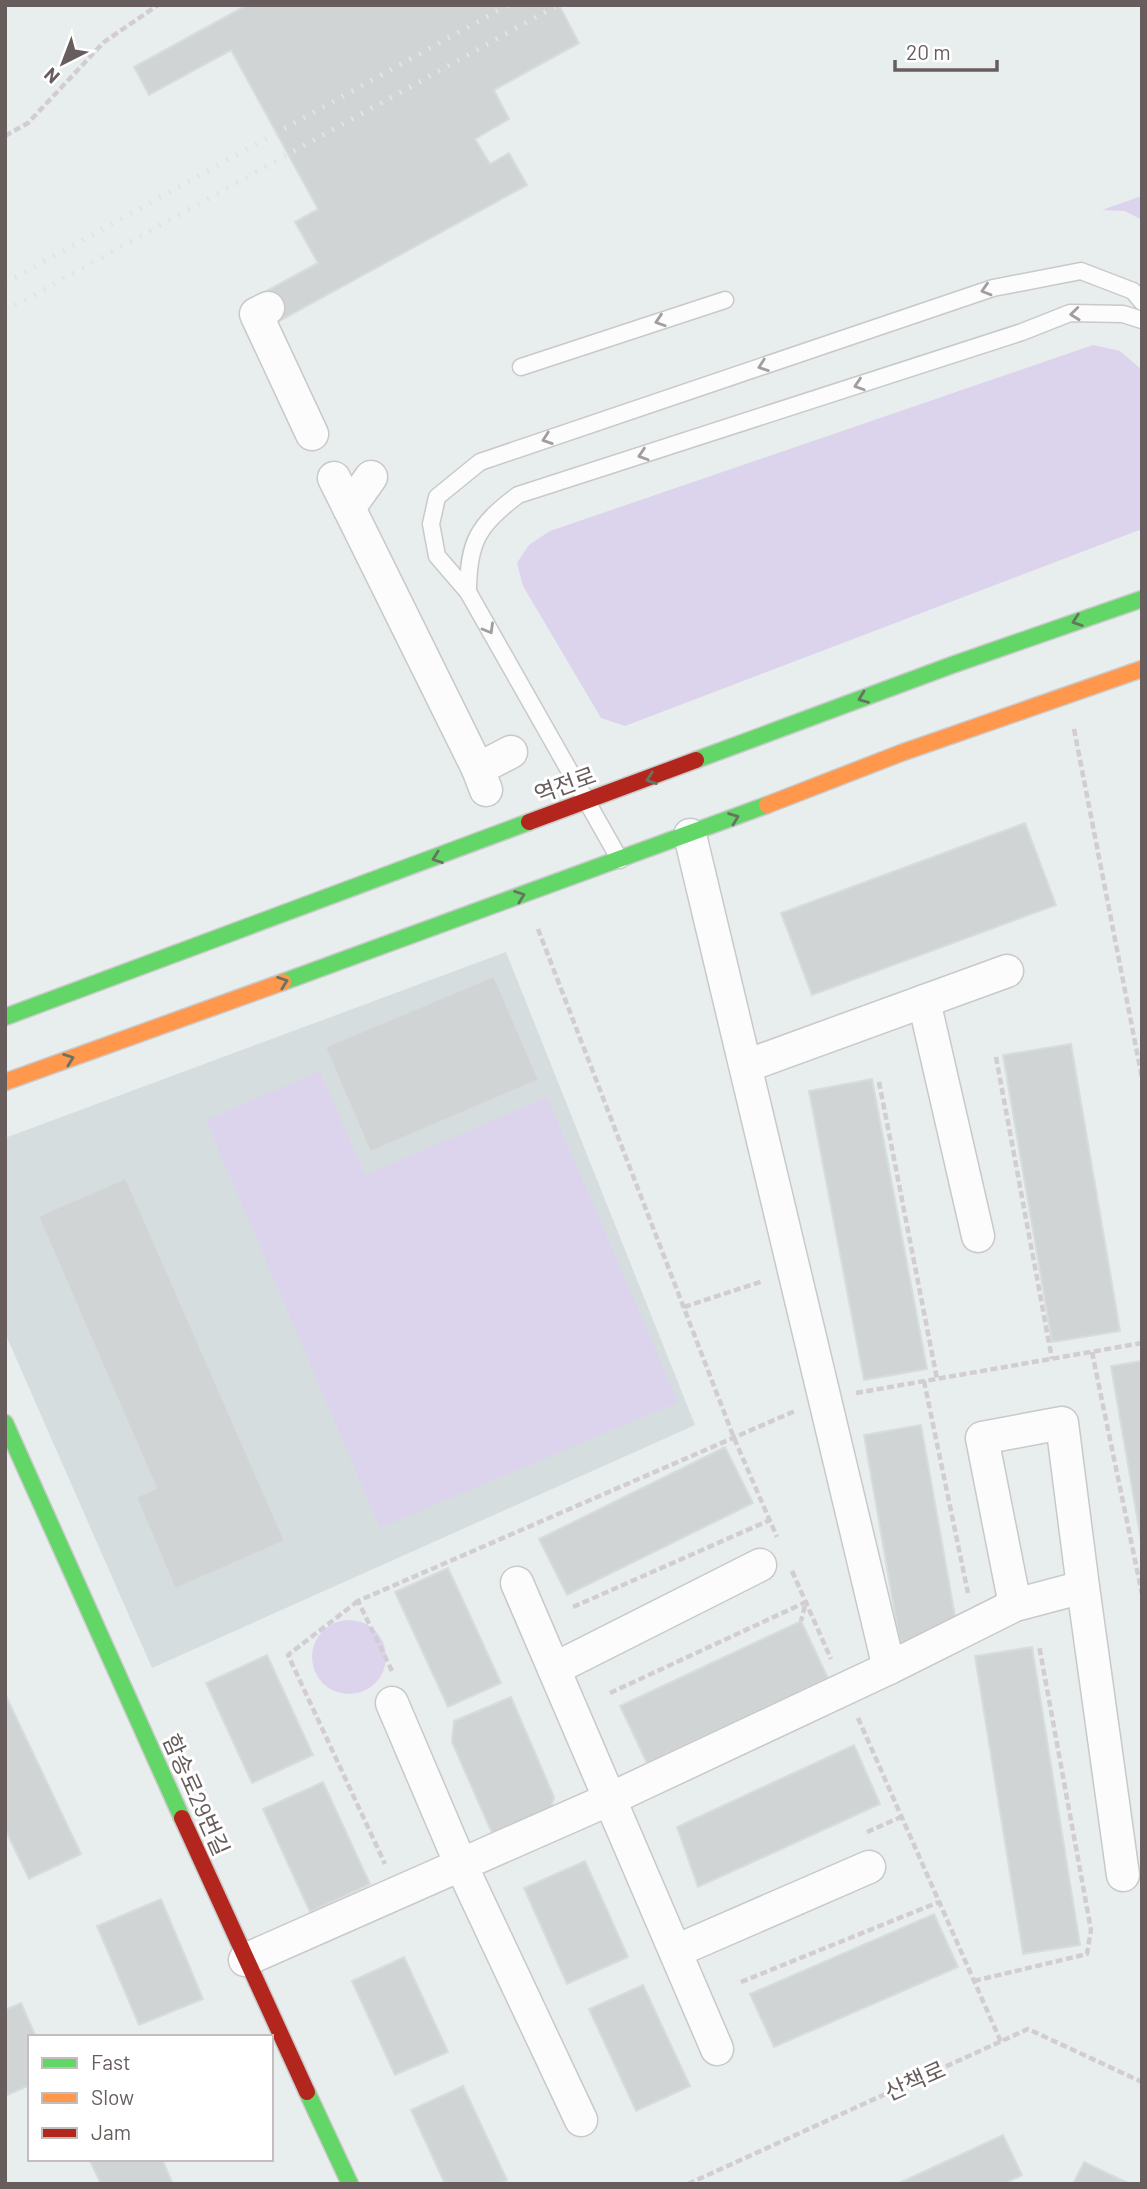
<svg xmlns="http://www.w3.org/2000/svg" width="1147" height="2189" viewBox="0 0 1147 2189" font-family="Barlow,'Noto Sans KR',sans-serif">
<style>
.education{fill:#d6dddf}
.green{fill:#dcd4ec}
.building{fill:#d1d4d5;stroke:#d7dcde;stroke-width:2}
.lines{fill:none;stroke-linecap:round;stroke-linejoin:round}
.lane-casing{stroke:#c9c9c9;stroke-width:19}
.street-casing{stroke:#c9c9c9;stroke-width:35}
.fast-casing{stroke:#cacaca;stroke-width:19}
.slow-casing{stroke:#cacaca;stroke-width:19}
.jam-casing{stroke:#cacaca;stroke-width:19}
.path{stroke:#d2cdd3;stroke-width:4.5;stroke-dasharray:7 3.5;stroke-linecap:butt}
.lane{stroke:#fcfcfc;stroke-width:16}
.street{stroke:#fcfcfc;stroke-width:32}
.fast{stroke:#63d668;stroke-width:16}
.slow{stroke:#ff974d;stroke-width:16}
.jam{stroke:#b3261e;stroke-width:16}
.rail{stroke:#e3e3e3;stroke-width:5;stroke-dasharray:2 9;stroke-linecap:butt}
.oneway{stroke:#a39d9d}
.oneway2{stroke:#66755f}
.labels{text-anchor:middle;stroke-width:6;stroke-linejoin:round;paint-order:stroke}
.street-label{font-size:23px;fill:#675d5d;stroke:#fff}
</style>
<rect width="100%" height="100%" fill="#e8edee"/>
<!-- education -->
<path class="education" d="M506,952L695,1425L152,1668L5,1333V1138Z"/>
<!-- green -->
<g class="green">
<path d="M1142,196V220L1125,211L1102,210Z"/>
<path d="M1093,345L1120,351L1142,370V529L625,726L601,718L523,586L517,563L529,545L550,531Z"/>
<path d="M320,1071L365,1175L547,1097L678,1402L380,1528L206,1120Z"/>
<circle cx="349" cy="1657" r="37"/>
</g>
<!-- building -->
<g class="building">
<path d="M247,5H559L579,43L494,90L509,119L475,139L490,164L509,153L527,185L276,323L261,294L318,263L295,222L318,209L231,50L149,95L134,67Z"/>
<path d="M1025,823L1056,905L812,995L781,913Z"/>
<path d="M494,976L539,1080L370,1152L325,1047Z"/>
<path d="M1071,1044L1120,1331L1052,1342L1003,1055Z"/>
<path d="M872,1079L927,1369L864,1380L809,1091Z"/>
<path d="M126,1178L285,1541L175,1589L136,1497L156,1488L38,1216Z"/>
<path d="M1142,1361V1546L1111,1366Z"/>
<path d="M921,1425L958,1633L900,1643L864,1435Z"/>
<path d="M725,1447L753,1503L567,1595L539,1539Z"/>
<path d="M448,1568L501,1683L448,1707L395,1592Z"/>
<path d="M801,1621L828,1678L647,1763L620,1706Z"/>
<path d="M1032,1647L1080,1945L1023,1954L975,1656Z"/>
<path d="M267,1655L313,1755L252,1783L206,1683Z"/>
<path d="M5,1694L81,1854L29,1879L5,1829Z"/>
<path d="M511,1697L554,1797L548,1819L496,1842L452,1742L454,1721Z"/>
<path d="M854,1745L880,1804L698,1887L677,1827Z"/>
<path d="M323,1782L370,1884L310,1912L263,1809Z"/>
<path d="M585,1861L628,1957L567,1984L524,1888Z"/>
<path d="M161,1899L203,1999L139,2025L97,1926Z"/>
<path d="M934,1914L958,1967L774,2047L750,1994Z"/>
<path d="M404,1957L448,2052L395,2075L352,1981Z"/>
<path d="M643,1985L690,2086L636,2111L589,2009Z"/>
<path d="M21,2003L36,2037H30V2085L5,2096V2010Z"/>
<path d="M463,2086L507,2180L499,2184H445L411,2110Z"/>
<path d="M1003,2135L1022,2175L1004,2184H897Z"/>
<path d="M89,2159H162L173,2184H101Z"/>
<path d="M1084,2162L1130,2184H1073Z"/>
</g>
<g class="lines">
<!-- lane casing -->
<g class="lane-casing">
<g id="lane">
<path d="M521,367L725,300"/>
<path d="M468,592L437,556L431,524L437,497L480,462L993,288L1081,271L1133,291L1142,302"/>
<path d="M620,860L468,592C468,542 478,525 518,495L1022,332L1070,313L1123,314L1142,320"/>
</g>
</g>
<!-- street casing -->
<g class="street-casing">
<g id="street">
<path d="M268,308L256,314L312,434"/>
<path d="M371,477L349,508L478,769"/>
<path d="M334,478L349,508"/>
<path d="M486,790L478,769L511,752"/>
<path d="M924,1001L978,1236"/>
<path d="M746,1066L1007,971"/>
<path d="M517,1583L717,2049"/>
<path d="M1083,1587L1123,1875"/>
<path d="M889,1668L1015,1605L982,1438L1062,1423L1083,1587L1015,1605"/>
<path d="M554,1669L760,1565"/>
<path d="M392,1703L461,1865L581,2120"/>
<path d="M676,1951L869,1867"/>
<path d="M245,1960L610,1799L889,1668L690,835"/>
</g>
</g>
<!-- fast casing -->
<g class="fast-casing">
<g id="fast">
<path d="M696,760L952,665L1142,599"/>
<path d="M283,982L767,805"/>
<path d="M5,1017L529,822"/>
<path d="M5,1423L182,1818"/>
<path d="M307,2092L350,2184"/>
</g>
</g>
<!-- slow casing -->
<g class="slow-casing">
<g id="slow">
<path d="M767,805L901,753L1142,669"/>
<path d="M5,1082L283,982"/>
</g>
</g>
<!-- jam casing -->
<g class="jam-casing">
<g id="jam">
<path d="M529,822L696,760"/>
<path d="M182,1818L307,2092"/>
</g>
</g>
<!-- path -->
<g class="path">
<path d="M5,136L28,123L104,42L158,5"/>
<path d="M1074,729L1142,1078"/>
<path d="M538,929L734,1438L777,1537"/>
<path d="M996,1057L1052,1359"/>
<path d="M879,1082L937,1379"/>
<path d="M684,1307L763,1281"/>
<path d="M1092,1352L1142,1594"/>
<path d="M924,1381L968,1593"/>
<path d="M856,1393L1142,1343"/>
<path d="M792,1571L831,1659"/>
<path d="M358,1601L288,1655L385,1864"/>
<path d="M573,1607L770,1520"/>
<path d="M392,1671L358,1601L795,1411"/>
<path d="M610,1693L806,1602L801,1621"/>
<path d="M858,1718L1001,2042"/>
<path d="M867,1832L901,1817"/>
<path d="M974,1981L1087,1954L1091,1930L1039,1645"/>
<path d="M741,1982L939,1902"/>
<path d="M688,2184L1028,2029L1142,2082"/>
</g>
<!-- lane -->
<use href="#lane" class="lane"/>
<!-- street -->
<use href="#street" class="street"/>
<!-- fast -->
<use href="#fast" class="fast"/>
<!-- slow -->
<use href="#slow" class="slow"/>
<!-- jam -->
<use href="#jam" class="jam"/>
<!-- rail -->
<g class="rail">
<path d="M5,283L508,5"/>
<path d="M5,311L558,5"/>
</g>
</g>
<!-- one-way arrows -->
<defs><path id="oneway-chevron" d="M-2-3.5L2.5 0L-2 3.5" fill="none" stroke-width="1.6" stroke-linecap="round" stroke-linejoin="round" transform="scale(1.75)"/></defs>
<g class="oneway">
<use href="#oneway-chevron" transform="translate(986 290) rotate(163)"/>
<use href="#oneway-chevron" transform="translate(1075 314) rotate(174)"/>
<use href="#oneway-chevron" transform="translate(660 321) rotate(162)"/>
<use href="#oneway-chevron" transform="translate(763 366) rotate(161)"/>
<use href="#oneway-chevron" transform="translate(859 385) rotate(162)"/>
<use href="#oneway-chevron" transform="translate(547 439) rotate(161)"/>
<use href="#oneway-chevron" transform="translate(643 455) rotate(162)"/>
<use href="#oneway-chevron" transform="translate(489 629) rotate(60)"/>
</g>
<g class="oneway2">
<use href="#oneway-chevron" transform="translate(1077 621) rotate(161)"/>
<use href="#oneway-chevron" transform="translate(863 698) rotate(159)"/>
<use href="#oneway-chevron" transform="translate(651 779) rotate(161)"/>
<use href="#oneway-chevron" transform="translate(734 818) rotate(-21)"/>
<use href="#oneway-chevron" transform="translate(437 858) rotate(160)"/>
<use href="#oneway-chevron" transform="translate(520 896) rotate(-20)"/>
<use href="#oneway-chevron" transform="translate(283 982) rotate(-20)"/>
<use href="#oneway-chevron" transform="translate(69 1059) rotate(-20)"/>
</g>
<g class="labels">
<!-- street labels -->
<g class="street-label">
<text transform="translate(565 785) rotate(-20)" y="8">역전로</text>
<text transform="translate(196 1795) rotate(66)" y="8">함송로29번길</text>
<text transform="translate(915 2081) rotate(-24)" y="8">산책로</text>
</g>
</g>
<!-- border -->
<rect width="1147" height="2189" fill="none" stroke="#675d5d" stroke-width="14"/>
<!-- legend -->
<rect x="28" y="2035" width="245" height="126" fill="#ffffff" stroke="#c2bebe" stroke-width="2"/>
<rect x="42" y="2058" width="35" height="10" fill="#63d668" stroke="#c2bebe" stroke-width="2"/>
<text x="91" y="2070" font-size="21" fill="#675d5d">Fast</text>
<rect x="42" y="2093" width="35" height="10" fill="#ff974d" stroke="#c2bebe" stroke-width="2"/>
<text x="91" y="2105" font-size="21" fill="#675d5d">Slow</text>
<rect x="42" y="2128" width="35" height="10" fill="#b3261e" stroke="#c2bebe" stroke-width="2"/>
<text x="91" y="2140" font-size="21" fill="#675d5d">Jam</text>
<!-- north arrow -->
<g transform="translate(63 63) rotate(222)" stroke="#ffffff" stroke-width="5" paint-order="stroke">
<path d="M0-5L12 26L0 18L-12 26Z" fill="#675d5d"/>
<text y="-10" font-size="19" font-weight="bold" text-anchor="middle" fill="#675d5d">N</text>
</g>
<!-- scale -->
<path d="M895 60v10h102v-10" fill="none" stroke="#675d5d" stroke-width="3.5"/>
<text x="906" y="60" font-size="21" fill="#675d5d" stroke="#ffffff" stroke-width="5" paint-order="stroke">20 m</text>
</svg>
